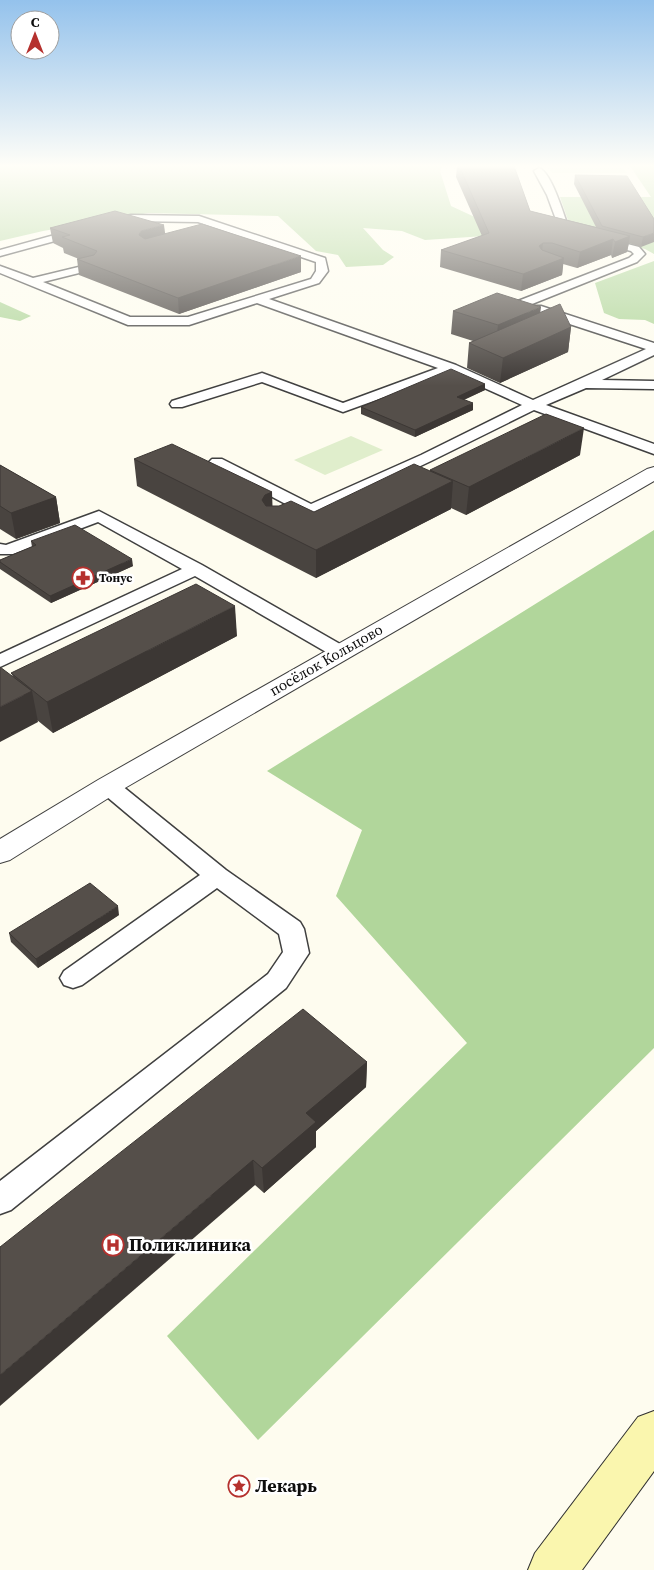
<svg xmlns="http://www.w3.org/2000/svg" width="654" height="1570" viewBox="0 0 654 1570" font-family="'Source Serif 4',serif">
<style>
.forest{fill:#b1d69b}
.pitch{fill:#e0eecc}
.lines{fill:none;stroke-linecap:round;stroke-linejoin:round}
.service-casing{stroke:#404040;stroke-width:3}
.minor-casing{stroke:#404040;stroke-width:2}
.secondary-casing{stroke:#2f2f2f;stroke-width:2}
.service{fill:#fff;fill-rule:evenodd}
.minor{fill:#fff;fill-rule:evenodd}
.secondary{fill:#faf6ae;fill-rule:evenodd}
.wall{fill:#494440}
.shaded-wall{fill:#3c3734}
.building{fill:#554f4a;stroke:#3c3734}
.labels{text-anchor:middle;stroke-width:5;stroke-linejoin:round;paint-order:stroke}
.far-poi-label{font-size:12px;font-weight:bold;fill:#0d0d0d;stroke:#fff;text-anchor:start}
.street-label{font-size:15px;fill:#0d0d0d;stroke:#fff}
.near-poi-label{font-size:18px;font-weight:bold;fill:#0d0d0d;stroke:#fff;text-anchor:start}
</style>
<rect width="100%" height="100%" fill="#fefcef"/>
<!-- forest -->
<g class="forest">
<path d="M0,166H443L440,171L451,206L477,218L500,235L425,240L402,231L363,228L383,250L394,257L383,265L346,267L338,255L316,251L278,216L148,213L43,231L0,241Z"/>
<path d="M630,166H654V254L645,249L571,229L560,197H651Z"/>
<path d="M654,261V324L645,320L619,319L604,313L595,283Z"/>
<path d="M0,302L31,316L20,321L0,317Z"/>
<path d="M654,530V1048L258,1440L167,1336L467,1043L336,896L362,830L267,771Z"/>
</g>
<!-- pitch -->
<g class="pitch">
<path d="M549,166H622L627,173H552Z"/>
<path d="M351,436L383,450L325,475L294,460Z"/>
</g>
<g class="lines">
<!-- service casing -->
<g class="service-casing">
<g id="service">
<path d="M539,168C552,173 564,216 569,229L639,247L645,254L637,262L522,308L518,307L516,304L518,301L629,258L634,254L631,251L561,233L547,195L534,171Z"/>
<path d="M131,215L199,216L325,258L328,271L319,283L269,299L456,365L533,400L646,349L533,312L531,309L533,306H541L654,343V355L602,380L654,381V389L586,388L546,405L654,444V454L534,410L431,461L317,515L289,527H277L275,523L277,519L297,510L212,465L209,462L212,459H222L311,504L421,455L522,405L451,373L343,412L262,382L182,407H172L170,404L172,401L262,373L343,403L438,368L257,303L189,325H128L0,273V266L33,278L91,264L97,267L95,269L43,282L130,317H188L311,279L316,271V262L198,222L131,221L111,225L106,222L107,220Z"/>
<path d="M80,228L85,231L84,233L0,256V250Z"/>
<path d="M99,511L202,565L347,648L350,652L347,656L340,658L333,656L195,576L0,667V654L182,569L98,522L13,554H0V544L6,545Z"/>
<path d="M108,779L116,781L226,870L300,922L304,929L309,953L286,988L11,1210L0,1214V1181L268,974L283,952L279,934L217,888L82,985L73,988L64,985L60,978L64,971L200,875L100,791L97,786L100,781Z"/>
</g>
</g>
<!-- minor casing -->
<g class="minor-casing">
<path id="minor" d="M654,467V481L118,792L10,860L0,863V839L98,780L647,469Z"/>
</g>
<!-- secondary casing -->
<g class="secondary-casing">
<path id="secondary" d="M654,1411V1471L582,1570H528L535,1553L638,1417Z"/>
</g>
<!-- service -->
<use href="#service" class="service"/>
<!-- minor -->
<use href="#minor" class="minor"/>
<!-- secondary -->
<use href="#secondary" class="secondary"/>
</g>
<!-- wall -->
<g class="wall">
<path d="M457,166H514L530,211L596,227L574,184L575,175L654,219L641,247L629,243L627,252L612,258L611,255L577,268L563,264L562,275L521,291L440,267L441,250L482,236L456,177Z"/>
<path d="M50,228L165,234L301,272L179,314L79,275L77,259H79L64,253L63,248L53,243Z"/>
<path d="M453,311L540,313L571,327L568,352L500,383L467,368L469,343L473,341L451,334Z"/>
<path d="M485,384V390L464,400L473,410L415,437L361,414V407Z"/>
<path d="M580,455L466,515L451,508V509L316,578L137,486L134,459L272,492V506L314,512L430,471V470Z"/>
<path d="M0,465L56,497L60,523L16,539L0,529Z"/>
<path d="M31,541L133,566L51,603L0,569V560L32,547Z"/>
<path d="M237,636L53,733L37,720L38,722L11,673Z"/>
<path d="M119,915L38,968L11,942L9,933Z"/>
<path d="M367,1062L366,1087L316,1131V1147L264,1193L255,1185L0,1247Z"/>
</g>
<!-- shaded-wall -->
<g class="shaded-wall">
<path d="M164,225L166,240L142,246L139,235L141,231Z"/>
<path d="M654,233V242L641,247L643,237Z"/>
<path d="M630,236L627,252L612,258L615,242Z"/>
<path d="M613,239L611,255L577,268L580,252Z"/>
<path d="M543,243L541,259L539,246Z"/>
<path d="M301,256V272L179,314L178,298Z"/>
<path d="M564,258L562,275L521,291L523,274Z"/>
<path d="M541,307L538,330L495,349L498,325Z"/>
<path d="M571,327L568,352L500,383L503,358Z"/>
<path d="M485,384V390L456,403L457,397Z"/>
<path d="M473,403V410L415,437V430Z"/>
<path d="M584,428L580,455L466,515L469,487Z"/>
<path d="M453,481L451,509L316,578V550Z"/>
<path d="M272,492L273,520L262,500L265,495Z"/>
<path d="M56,497L60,523L16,539L11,513Z"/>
<path d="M132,559L133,566L51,603L50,596Z"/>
<path d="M235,606L237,636L53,733L47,702Z"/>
<path d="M32,691L38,722L0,742V707Z"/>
<path d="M118,906L119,915L38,968L36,959Z"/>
<path d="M367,1062L366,1087L316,1131V1147L264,1193L262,1168L306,1113Z"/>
<path d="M253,1160L255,1185L0,1406V1375Z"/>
</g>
<!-- building -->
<g class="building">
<path d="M459,166H514L530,211L630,236L615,242L613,239L580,252L552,243H543L539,246L542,250L564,258L523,274L441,250L489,233Z"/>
<path d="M575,175L627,176L654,219V233L643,237L602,226Z"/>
<path d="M115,211L164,225L141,231L139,235L145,239L202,224L301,256L178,298L77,259L94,255L97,251L62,237L70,235L50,228Z"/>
<path d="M497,293L541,307L498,325L453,311Z"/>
<path d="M560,304L571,327L503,358L469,343Z"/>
<path d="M451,369L485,384L457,397L473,403L415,430L361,407Z"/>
<path d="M546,414L584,428L469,487L430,470Z"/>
<path d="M172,444L272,492L265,495L262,500L266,506H279L291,501L314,512L414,464L453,481L316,550L134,459Z"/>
<path d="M0,465L56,497L11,513L0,506Z"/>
<path d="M75,525L132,559L50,596L0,562V560L36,545L31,541Z"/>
<path d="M196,584L235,606L47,702L11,673Z"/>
<path d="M0,667L32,691L0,707Z"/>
<path d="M90,883L118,906L36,959L9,933Z"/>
<path d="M303,1009L367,1062L306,1113L316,1122L262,1168L253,1160L0,1375V1247Z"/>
</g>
<!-- sky -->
<linearGradient id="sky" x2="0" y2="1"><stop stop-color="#94c2ec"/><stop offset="0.43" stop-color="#fffef8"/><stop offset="1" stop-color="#fffef8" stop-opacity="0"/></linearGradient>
<rect width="654" height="386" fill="url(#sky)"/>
<!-- icons -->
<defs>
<g id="pharmacy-ring" transform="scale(1.125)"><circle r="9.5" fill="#fff" stroke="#b5312e" stroke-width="1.5"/><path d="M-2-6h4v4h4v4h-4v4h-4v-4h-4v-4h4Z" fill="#b5312e"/></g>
<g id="hospital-ring" transform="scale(1.125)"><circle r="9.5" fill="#fff" stroke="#b5312e" stroke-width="1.5"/><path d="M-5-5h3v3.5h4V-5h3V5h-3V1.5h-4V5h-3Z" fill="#b5312e"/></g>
<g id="sight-ring" transform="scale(1.125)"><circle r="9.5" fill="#fff" stroke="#b5312e" stroke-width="1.5"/><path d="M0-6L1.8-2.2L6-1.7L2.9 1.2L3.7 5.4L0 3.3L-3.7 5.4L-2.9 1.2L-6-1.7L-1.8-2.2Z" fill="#b5312e"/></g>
</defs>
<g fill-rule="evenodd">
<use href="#pharmacy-ring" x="83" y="578"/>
<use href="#hospital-ring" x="113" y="1245"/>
<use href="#sight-ring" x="239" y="1486"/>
</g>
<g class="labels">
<!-- far-poi labels -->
<g class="far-poi-label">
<text x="99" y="582">Тонус</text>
</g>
<!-- street labels -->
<g class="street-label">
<text transform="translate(326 660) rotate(-30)" y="5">посёлок Кольцово</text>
</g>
<!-- near-poi labels -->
<g class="near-poi-label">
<text x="129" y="1251">Поликлиника</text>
<text x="255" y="1492">Лекарь</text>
</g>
</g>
<!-- north arrow -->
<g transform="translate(35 35)"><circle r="24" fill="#ffffff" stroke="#9e9e9e"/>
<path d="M0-4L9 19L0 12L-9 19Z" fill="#b5312e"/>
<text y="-8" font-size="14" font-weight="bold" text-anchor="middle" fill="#0d0d0d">С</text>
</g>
</svg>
